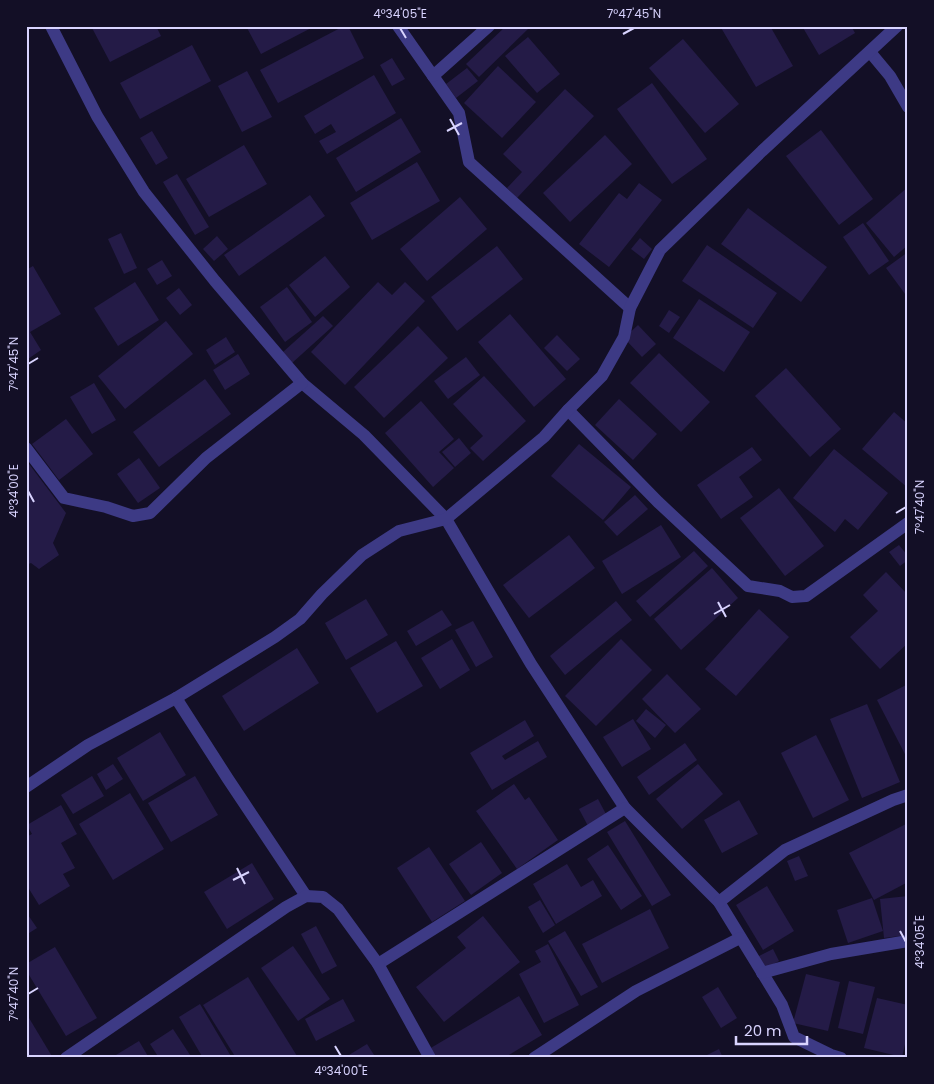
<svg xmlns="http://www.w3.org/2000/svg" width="934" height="1084" viewBox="0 0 934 1084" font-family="Poppins,sans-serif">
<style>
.building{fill:#241b47}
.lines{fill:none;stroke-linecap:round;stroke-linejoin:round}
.minor{stroke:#3d3a85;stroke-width:12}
.ticks{fill:none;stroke:#d9d4ff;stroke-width:2}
.neatline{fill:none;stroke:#d9d4ff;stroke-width:2}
.ticks-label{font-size:12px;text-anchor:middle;fill:#d9d4ff}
</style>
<rect width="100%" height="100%" fill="#130f26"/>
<!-- building -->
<g class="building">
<path d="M91,26H156L161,36L110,62Z"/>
<path d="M246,26H315L261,54Z"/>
<path d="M344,26H348L364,58L278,103L260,70Z"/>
<path d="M506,26H526L528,29L479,77L466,64Z"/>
<path d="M720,26H770L793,66L756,87Z"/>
<path d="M802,26H851L855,33L819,55Z"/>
<path d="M528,37L560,74L537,93L505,56Z"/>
<path d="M683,39L739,104L705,133L649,68Z"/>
<path d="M192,45L211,81L140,119L120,83Z"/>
<path d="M392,58L405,79L392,86L380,65Z"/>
<path d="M498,66L536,102L502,138L464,103Z"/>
<path d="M467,68L478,81L456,98L446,84Z"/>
<path d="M247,71L272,117L242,132L218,86Z"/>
<path d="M374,75L396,113L327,154L319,141L336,132L331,124L315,134L304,116Z"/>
<path d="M652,83L707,159L672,184L617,109Z"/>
<path d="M565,89L594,116L517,198L507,188L522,172L503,154Z"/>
<path d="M401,118L421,152L356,192L336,158Z"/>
<path d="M821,130L873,199L839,225L786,156Z"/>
<path d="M152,131L168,158L156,165L140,138Z"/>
<path d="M605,135L632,164L570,222L543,193Z"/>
<path d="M244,145L267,184L209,217L186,179Z"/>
<path d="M417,162L440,201L372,240L350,203Z"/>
<path d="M177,174L209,227L195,235L163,182Z"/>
<path d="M639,183L662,200L609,267L579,244L619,193L627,199Z"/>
<path d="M908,187V245L894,257L866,223Z"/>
<path d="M310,195L325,216L239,276L224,255Z"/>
<path d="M460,197L487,229L427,281L400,249Z"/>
<path d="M748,208L827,267L801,302L721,244Z"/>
<path d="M863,223L889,261L869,275L843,237Z"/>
<path d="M121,233L137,268L124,274L108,239Z"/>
<path d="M217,236L228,249L214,261L203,249Z"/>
<path d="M640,238L652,249L644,259L631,249Z"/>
<path d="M707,245L777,293L753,328L682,281Z"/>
<path d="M497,246L523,279L457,331L431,297Z"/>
<path d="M908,252V298L886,268Z"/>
<path d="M325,256L350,287L315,317L289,285Z"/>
<path d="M162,260L172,276L157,285L147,269Z"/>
<path d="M33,266L61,314L30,332L41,350L28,359L26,355V270Z"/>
<path d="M135,282L159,320L118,346L94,308Z"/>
<path d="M378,282L392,295L405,282L425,301L345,385L311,352Z"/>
<path d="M287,287L312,322L285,342L260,307Z"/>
<path d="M179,288L192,305L180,315L166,298Z"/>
<path d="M699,299L750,332L724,372L673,338Z"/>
<path d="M669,310L680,317L669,333L659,326Z"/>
<path d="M510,314L566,379L534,407L478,342Z"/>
<path d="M323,316L333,326L292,363L283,352Z"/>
<path d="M166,321L193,354L125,409L98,376Z"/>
<path d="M638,325L656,344L642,357L624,338Z"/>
<path d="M418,326L448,358L384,418L354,387Z"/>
<path d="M557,335L580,359L567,371L544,348Z"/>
<path d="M226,337L235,352L215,365L206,350Z"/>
<path d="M659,353L710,402L681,432L630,383Z"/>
<path d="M238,354L250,374L225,390L213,370Z"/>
<path d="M466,357L480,375L448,399L434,381Z"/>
<path d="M786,368L841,429L810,457L755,396Z"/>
<path d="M484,376L526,421L483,461L470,448L483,436L453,404Z"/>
<path d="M205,379L231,414L159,467L133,432Z"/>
<path d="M94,383L116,420L92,434L70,397Z"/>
<path d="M619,399L657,434L633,460L595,425Z"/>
<path d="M421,401L454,439L439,452L454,468L433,487L385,433Z"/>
<path d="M894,412L908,424V488L862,449Z"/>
<path d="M66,419L93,454L59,480L32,444Z"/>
<path d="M459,438L471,453L455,467L442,452Z"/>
<path d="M579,444L631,487L603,520L551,476Z"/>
<path d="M752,447L762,460L739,477L753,497L721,519L697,485Z"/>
<path d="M834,449L888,493L858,530L845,519L835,532L793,498Z"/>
<path d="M139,458L160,488L138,503L117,474Z"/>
<path d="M26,460L66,513L53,543L59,555L39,569L31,563L26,565Z"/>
<path d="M779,488L824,546L785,576L740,518Z"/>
<path d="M635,495L648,509L617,536L604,522Z"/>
<path d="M661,525L681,557L622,594L602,561Z"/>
<path d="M569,535L595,568L529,618L503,585Z"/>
<path d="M899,545L908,556V560L900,566L889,552Z"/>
<path d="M694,551L708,566L650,617L636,601Z"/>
<path d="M712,568L738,598L681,650L654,619Z"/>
<path d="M886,572L908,595V643L880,669L850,637L878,611L863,595Z"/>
<path d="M366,599L388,635L346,660L325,623Z"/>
<path d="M616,601L632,620L565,675L550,656Z"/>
<path d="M759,609L789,637L736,696L705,669Z"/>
<path d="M442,610L452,625L416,646L407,631Z"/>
<path d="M473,621L493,657L476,667L455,630Z"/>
<path d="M452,639L470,670L440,689L421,658Z"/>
<path d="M621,639L652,670L596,726L565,696Z"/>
<path d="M396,641L423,686L377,713L350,668Z"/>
<path d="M297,648L319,683L244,731L222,696Z"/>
<path d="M667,674L701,709L675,733L642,699Z"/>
<path d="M908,684V760L877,700Z"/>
<path d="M867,704L900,782L862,798L830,719Z"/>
<path d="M646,709L666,725L655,738L636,721Z"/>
<path d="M633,719L651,749L622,767L603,737Z"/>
<path d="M525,720L534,736L502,756L505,760L538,741L547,757L492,790L470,753Z"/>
<path d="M160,732L186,775L143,801L117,758Z"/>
<path d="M816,735L849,800L813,818L781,753Z"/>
<path d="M685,743L697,760L649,795L637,777Z"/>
<path d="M113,764L123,779L106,790L97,774Z"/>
<path d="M698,764L723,794L682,829L656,799Z"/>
<path d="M92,776L104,796L73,814L61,795Z"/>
<path d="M195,776L218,815L171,842L148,803Z"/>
<path d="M514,784L525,800L529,797L558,840L517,869L476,811Z"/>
<path d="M130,793L164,849L113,880L79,824Z"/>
<path d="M598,799L607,816L588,826L579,809Z"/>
<path d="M739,800L758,834L722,853L704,820Z"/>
<path d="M61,805L77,834L61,843L75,868L63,874L70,886L39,905L26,884V837L32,834L27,825Z"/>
<path d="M625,821L671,895L652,906L607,832Z"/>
<path d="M908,823V882L874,900L849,853Z"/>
<path d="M481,842L502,873L471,895L449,864Z"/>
<path d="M608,845L642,896L621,910L587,859Z"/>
<path d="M429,847L465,901L432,922L397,868Z"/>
<path d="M799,856L808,876L795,881L787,861Z"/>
<path d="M252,863L274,899L227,929L204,892Z"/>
<path d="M567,864L581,887L593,880L602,896L556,924L533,884Z"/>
<path d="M767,886L794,931L763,950L736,905Z"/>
<path d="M908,896V935L884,938L880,899Z"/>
<path d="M872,898L883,931L848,943L837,910Z"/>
<path d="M540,900L555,925L543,933L528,907Z"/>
<path d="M650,909L669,948L602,983L582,944Z"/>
<path d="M26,912L37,928L26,935Z"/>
<path d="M483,916L520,962L444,1022L416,987L466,948L457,937Z"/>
<path d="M316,926L337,966L322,974L301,934Z"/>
<path d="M565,931L598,987L581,996L548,941Z"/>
<path d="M548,944L579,1005L544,1023L519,974L541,962L535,951Z"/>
<path d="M293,946L330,999L298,1021L261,968Z"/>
<path d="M55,947L97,1018L66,1036L26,970V964Z"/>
<path d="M773,949L779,961L763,970L757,957Z"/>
<path d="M806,974L840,982L828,1031L793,1023Z"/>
<path d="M248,977L297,1056L294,1058H236L203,1005Z"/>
<path d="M849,981L875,987L863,1034L838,1028Z"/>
<path d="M718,987L737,1018L721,1028L702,997Z"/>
<path d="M519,996L542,1035L504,1058H434L429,1049Z"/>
<path d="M877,998L908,1005V1032L902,1057L864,1048Z"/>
<path d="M343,999L355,1021L316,1041L305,1019Z"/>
<path d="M200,1004L232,1058H203L179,1017Z"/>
<path d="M26,1013L53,1058H26Z"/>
<path d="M173,1029L192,1058H159L150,1044Z"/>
<path d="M139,1041L149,1058H111Z"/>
<path d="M367,1044L376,1058H344Z"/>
<path d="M719,1049L723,1058H701Z"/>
</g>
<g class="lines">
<!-- minor -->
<g class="minor">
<path d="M51,26L97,116L144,192L215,281L302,383L364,435L446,519L531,664L625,808L719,902L782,1005L794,1037L831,1055L841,1058"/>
<path d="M398,26L459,113L469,162L630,308"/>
<path d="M870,52L890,76L908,107"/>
<path d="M433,76L489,26"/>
<path d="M568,410L658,502L748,586L780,591L792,597L806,596L908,523"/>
<path d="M26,448L64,498L106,507L133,516L150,513L206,458L302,383"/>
<path d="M176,698L228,779L306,896"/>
<path d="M26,787L88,745L176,698L275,637L300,619L322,594L362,555L399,531L446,519L544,437L568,410L602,376L624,337L630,308L660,250L762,151L897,26"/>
<path d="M719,902L785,850L893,800L908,795"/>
<path d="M378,964L625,808"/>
<path d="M762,973L831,954L908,941"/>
<path d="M66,1058L286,907L306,896L323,897L338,909L378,964L430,1058"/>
<path d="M534,1058L636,991L740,938"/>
</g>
</g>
<!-- ticks -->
<path class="ticks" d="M400,28L406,38M623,34L634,28M450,119L459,135M447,131L462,123M28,364L38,358M28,491L34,502M896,513L906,507M718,602L726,617M714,614L730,605M237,868L245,884M233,880L249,872M900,931L906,942M28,994L38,988M335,1046L341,1056"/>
<!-- border -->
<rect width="934" height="1084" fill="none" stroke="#130f26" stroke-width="55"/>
<!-- scale -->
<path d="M736 1036v8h71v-8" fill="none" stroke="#d9d4ff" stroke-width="2.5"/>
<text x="744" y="1036" font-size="15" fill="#d9d4ff" stroke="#130f26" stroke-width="4" paint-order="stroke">20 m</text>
<rect x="28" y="28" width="878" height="1028" class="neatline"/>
<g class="ticks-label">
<text x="400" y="18">4°34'05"E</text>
<text x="634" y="18">7°47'45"N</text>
<text transform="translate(14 364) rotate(-90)" y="4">7°47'45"N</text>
<text transform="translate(14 491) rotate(-90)" y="4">4°34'00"E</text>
<text transform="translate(920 507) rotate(-90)" y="4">7°47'40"N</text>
<text transform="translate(920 942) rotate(-90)" y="4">4°34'05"E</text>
<text transform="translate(14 994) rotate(-90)" y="4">7°47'40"N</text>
<text x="341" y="1075">4°34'00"E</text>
</g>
</svg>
